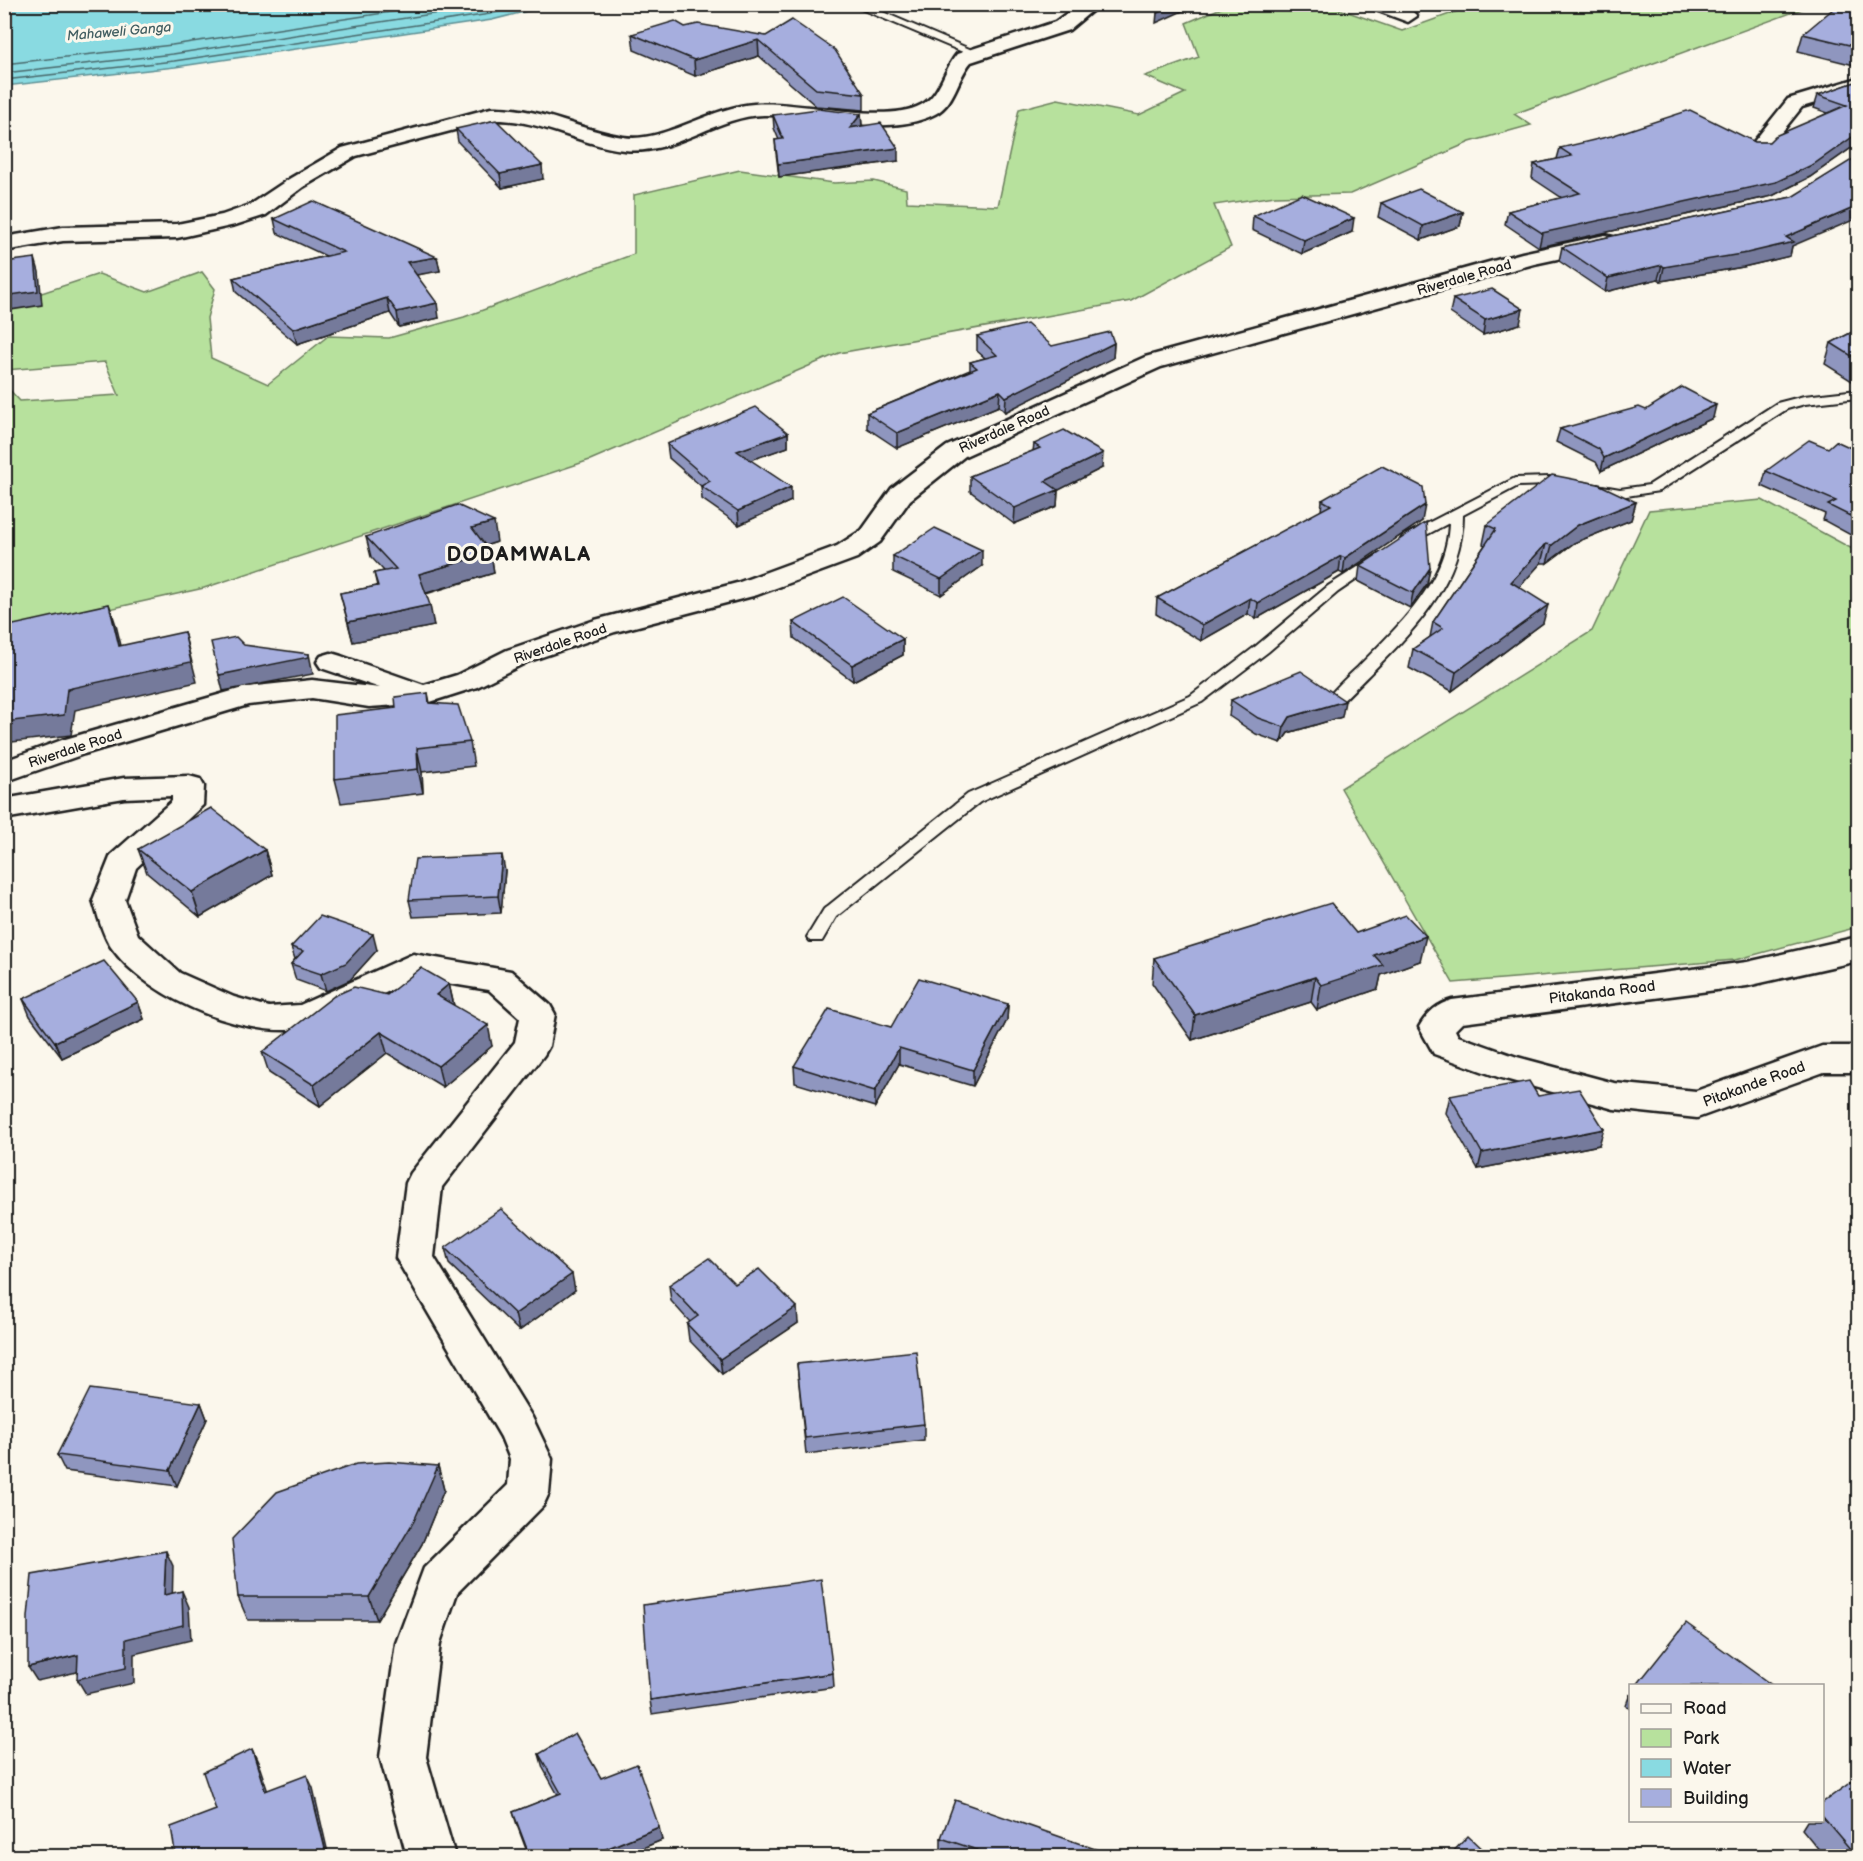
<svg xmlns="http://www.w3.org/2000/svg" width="1863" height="1861" viewBox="0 0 1863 1861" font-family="'Balsamiq Sans',sans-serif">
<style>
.green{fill:#b7e19d;stroke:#6a7e5c;stroke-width:1.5}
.water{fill:#89dae1;stroke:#5d8e92;stroke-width:1.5}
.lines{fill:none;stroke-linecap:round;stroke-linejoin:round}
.shore{stroke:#48686b;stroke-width:1.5}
.service-casing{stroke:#1c1c1c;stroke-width:4}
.minor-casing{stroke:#1c1c1c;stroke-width:5}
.tertiary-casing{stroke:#1c1c1c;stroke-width:5}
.service{fill:#fbf7ec;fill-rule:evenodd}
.minor{fill:#fbf7ec;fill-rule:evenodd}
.tertiary{fill:#fbf7ec;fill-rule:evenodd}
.wall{fill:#8f96bf;stroke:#1c1c1c;stroke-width:1.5}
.shaded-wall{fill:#747a9b;stroke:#1c1c1c;stroke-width:1.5}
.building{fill:#a6aede;stroke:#1c1c1c;stroke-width:1.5}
.labels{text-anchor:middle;stroke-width:6;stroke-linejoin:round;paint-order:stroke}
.far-water-label{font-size:14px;font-style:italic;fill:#425e61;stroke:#fbf7ec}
.far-street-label{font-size:14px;fill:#1c1c1c;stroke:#fbf7ec}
.street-label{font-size:15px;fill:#1c1c1c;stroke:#fbf7ec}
.district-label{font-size:21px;font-weight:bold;letter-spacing:1.5px;fill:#1c1c1c;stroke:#fbf7ec}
</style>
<rect width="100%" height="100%" fill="#fbf7ec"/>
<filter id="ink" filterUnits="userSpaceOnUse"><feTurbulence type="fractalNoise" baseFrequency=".0167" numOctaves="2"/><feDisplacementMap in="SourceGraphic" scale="12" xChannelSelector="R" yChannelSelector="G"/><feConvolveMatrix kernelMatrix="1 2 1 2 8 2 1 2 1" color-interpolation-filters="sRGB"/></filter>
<g filter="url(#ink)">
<!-- green -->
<g class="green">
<path d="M1228,5H1328L1402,31L1475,5H1813L1514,114L1531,125L1470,142L1350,194L1275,196L1214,205L1231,247L1131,301L839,353L590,460L204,588L5,632L4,384L20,401L119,395L105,362L5,370V305L99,274L147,292L202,272L215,289L207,318L211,358L268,384L328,336L389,338L464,317L634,254V195L740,170L834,183L874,181L906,189L907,202L998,206L1019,109L1058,99L1139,115L1185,93L1145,76L1199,57L1186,23Z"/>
<path d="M1762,500L1858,552V927L1735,960L1453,983L1341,788L1592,631L1649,510Z"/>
</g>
<!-- water -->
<path class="water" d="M4,5L5,4L551,5L492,20L175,67L5,86Z"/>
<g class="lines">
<!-- shore -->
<g class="shore">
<path d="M4,64L172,45L443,4"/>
<path d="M4,73L173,54L497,4"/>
<path d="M4,80L174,61L490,14L527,4"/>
</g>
<!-- service casing -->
<g class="service-casing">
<g id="service">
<path d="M849,4H864L979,53L970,55Z"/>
<path d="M1858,390V398L1805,404L1787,409L1659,491L1620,497L1550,485L1518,486L1463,515C1463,595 1391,651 1340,704L1334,705L1326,700C1335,688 1347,677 1358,667C1397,627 1447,583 1449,523L1413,542H1403L1401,539L1403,536L1515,478L1550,477L1620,489L1649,485L1777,403L1804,396Z"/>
<path d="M1380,553L1385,554L1387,557L1385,560L1338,592L1268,652L1202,702L980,802L836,917L822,941H810L807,937L824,909L968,794L1190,696L1256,646L1328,586Z"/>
</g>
</g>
<!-- minor casing -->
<g class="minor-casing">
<g id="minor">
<path d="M1367,4C1383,4 1406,2 1417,16L1408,22L1370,8Z"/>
<path d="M1858,78V90L1802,107L1765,153H1751L1748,149L1788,99Z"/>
<path d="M1605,235L1613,237L1616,242L1613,247L1534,264L1161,367L965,456L910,500L880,542L857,558L757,595L615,632L527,662L477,687L427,703L369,707L312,698L248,705L84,754L4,782V761L62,740L246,687L312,680L380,688L321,668L317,662L321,656L331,653L341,656L424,685L457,675L507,650L595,620L737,583L837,546L862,530L892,488L947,446L1145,357L1522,253Z"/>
<path d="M189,776L200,779L204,786L203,805L136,868L125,900L138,935L180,973L234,997L269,1007L300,1005L413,954L511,971L550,1005L555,1014L549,1046L544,1055L442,1187L434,1257L532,1417L552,1459L549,1493L543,1506L457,1593L440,1643L426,1757L455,1856H407L380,1757L396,1643L424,1568L508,1485L510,1459L501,1437L396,1258L406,1183L411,1173L515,1042L520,1018L489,990L416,978L317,1026C255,1044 148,1000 111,947C102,934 98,915 93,900L111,855L172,801V796L124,798L4,819V799L124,778Z"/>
<path d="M1858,937V961L1747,986L1462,1023L1455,1030L1458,1036L1517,1057L1614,1083L1696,1091L1822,1046H1858V1072H1824L1697,1118L1614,1109L1498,1077L1434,1054L1419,1027C1427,1013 1437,1004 1452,1000L1747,962Z"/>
</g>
</g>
<!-- tertiary casing -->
<g class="tertiary-casing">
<path id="tertiary" d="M1079,4H1100L1069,30L971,62C957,78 955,104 935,114C887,139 816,114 764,115C715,116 674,156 624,150C579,145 538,118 492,120L356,156L303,187L266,215L235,225L177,238L63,241L4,251V237L63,227L177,224L222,215L250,205L289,179L342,148L491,108C537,106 579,130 623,137C662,144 710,107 754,104C799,100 884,125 921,105C940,96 944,69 957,54L1055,22Z"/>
</g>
<!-- service -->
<use href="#service" class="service"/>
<!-- minor -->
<use href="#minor" class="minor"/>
<!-- tertiary -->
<use href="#tertiary" class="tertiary"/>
</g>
<!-- wall -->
<g class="wall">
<path d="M1396,4H1429L1413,9Z"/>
<path d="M1858,4V66L1798,51L1803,34Z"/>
<path d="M685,27L766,36L864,94V110L816,106L759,56L695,76L634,50L632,34Z"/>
<path d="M1858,81V147L1850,149L1810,177L1772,196L1539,247L1505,224L1508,211L1562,198L1532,178L1534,164L1557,159L1560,148L1769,142L1828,113L1814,108L1818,95Z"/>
<path d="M861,114L862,126L898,161L779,177L776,153L775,140H779L774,128L773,115Z"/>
<path d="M456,129L543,179L502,188L458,142Z"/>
<path d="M1792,197V246L1790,256L1743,267L1661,281L1658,279L1605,292L1559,261L1562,247Z"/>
<path d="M1381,203L1463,212L1460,226L1421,240L1378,217Z"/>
<path d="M1253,216L1352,232L1302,254L1252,230Z"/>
<path d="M274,219L437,257L440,271L416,275L439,318L399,327L390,313L297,344L236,292L233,278L326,256L277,233Z"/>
<path d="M1453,299L1520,324L1483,335L1450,313Z"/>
<path d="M1858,329V382L1855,383L1825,364L1831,343Z"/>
<path d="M977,336L1052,346L1114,343L1113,358L1005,412L999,406L897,448L867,428V413L970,370V362L985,358L977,351Z"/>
<path d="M1646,410L1713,418L1601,471L1596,462L1556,442L1560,429Z"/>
<path d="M788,433V447L750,460L791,501L739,525L702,499L701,486L669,458L667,444Z"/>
<path d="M1034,444L1102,468L1058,490L1057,506L1014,524L970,491V476L1033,451Z"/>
<path d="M1828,448L1858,451V539L1823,520L1825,514L1762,486L1766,471Z"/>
<path d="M1322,500L1422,521L1343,574L1339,572L1256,619L1248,614L1201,641L1156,614L1157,598L1321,511Z"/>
<path d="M1636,502L1631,520L1574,543L1547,563H1541L1519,587L1543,623L1452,691L1409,668L1413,649L1430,637L1433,622L1485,545L1483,544L1487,525Z"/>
<path d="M366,537L497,542L485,546L491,553L494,573L426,594L434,626L353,642L340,593L377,586L374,573L384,571L371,557Z"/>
<path d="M893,556L982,566L941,595L893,572Z"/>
<path d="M1360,566L1430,568L1427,584L1410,608L1358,581Z"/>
<path d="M793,622L903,639V655L853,681L794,638Z"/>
<path d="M428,693L430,703L470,742L474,766L422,772L423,793L341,803L335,779L396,708Z"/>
<path d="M1231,700L1342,717L1288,733L1281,743L1256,734L1229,716Z"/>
<path d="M138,849L265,850L272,875L200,917L147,873Z"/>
<path d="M505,871L501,913L413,917L409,900Z"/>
<path d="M1356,933L1420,961L1381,975L1378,989L1317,1010L1311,1002L1192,1040L1152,983L1154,958Z"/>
<path d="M291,947L377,950L350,980L326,991L296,980L291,964L295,959Z"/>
<path d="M449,984L454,1006L492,1046L443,1087L387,1053L320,1106L269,1073L262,1052L387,995Z"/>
<path d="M23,999L138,1002L144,1019L62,1058L30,1016Z"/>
<path d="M1008,1004L1007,1020L973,1086L899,1064L875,1107L795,1083L794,1066L891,1027Z"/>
<path d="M1450,1096H1538L1599,1145L1478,1169L1446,1113Z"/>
<path d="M445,1248L575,1290L519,1331L449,1264Z"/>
<path d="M735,1284L798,1323L722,1374L689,1340L687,1324L690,1322L671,1301L669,1285Z"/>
<path d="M797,1364L924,1424V1440L806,1454Z"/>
<path d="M201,1403L207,1419L177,1486L65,1471L57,1455Z"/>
<path d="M438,1466L444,1490L422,1544L377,1620H248L238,1597Z"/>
<path d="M833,1673L834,1687L652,1714L650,1700Z"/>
<path d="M1630,1694V1708L1626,1705Z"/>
<path d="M539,1754L601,1778L662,1840L621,1857H529L517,1825L513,1812L558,1795L543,1768Z"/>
<path d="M1822,1803L1858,1857H1825L1802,1829L1807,1821H1822Z"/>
<path d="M941,1838L1118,1857H941Z"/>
</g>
<!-- shaded-wall -->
<g class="shaded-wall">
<path d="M1176,4H1198L1156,23L1157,13Z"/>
<path d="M1413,4H1429L1413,9Z"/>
<path d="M758,40L759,56L695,76L694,60Z"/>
<path d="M861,114L862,126L850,128Z"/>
<path d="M1858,135V147L1850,149L1810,177L1772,196L1539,247L1542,233Z"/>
<path d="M898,148V161L779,177L778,164Z"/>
<path d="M542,165L543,179L502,188L500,174Z"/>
<path d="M1858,206V218L1792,246L1790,256L1743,267L1661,281L1664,267L1786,237Z"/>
<path d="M1463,212L1460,226L1421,240L1423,226Z"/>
<path d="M1354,218L1352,232L1302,254L1304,240Z"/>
<path d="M437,257L440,271L410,276L407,262Z"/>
<path d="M35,258L39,272L42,305L4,311V296Z"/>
<path d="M1662,265L1658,279L1605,292L1608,278Z"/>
<path d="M387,298L390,313L297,344L293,329Z"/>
<path d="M437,303L439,318L399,327L397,312Z"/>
<path d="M1523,309L1520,324L1483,335L1485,320Z"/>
<path d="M1114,343L1113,358L1005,412L1006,397Z"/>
<path d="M1858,373V382L1855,383Z"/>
<path d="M1000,391L999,406L897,448V433Z"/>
<path d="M1716,405L1713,418L1601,471L1604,458Z"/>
<path d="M788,433V447L737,465V451Z"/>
<path d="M1103,453L1102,468L1055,492L1058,490L1057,506L1014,524L1015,508L1045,481Z"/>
<path d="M791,487V501L739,525L738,511Z"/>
<path d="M1636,502L1631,520L1574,543L1547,563L1552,545L1578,525Z"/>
<path d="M1425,505L1422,521L1343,574L1345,558Z"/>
<path d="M494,522L497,542L475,549L472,528Z"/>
<path d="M1546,544L1541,563L1507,601L1511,582Z"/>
<path d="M982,550V566L941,595V579Z"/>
<path d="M491,553L494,573L423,594L419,574Z"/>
<path d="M1341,556L1339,572L1256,619L1258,603Z"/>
<path d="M1430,568L1427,584L1410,608L1413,593Z"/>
<path d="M1250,598L1248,614L1201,641L1202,625Z"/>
<path d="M109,604L116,625L126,666L119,646Z"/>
<path d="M430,605L434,626L353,642L348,622Z"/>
<path d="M1548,605L1543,623L1452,691L1456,672Z"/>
<path d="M184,632L197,682L75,710L71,735L4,743V722Z"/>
<path d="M903,639V655L853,681L852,665Z"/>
<path d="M309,654L313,674L223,691L219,675Z"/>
<path d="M1345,701L1342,717L1288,733L1281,743L1284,727L1290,717Z"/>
<path d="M417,748L422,772L423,793L418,769Z"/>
<path d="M265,850L272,875L200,917L192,892Z"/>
<path d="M502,855L505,871L501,913L498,896Z"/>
<path d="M373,934L377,950L350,980L326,991L321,974Z"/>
<path d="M1426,936L1420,961L1381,975L1378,989L1317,1010L1321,985L1374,955Z"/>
<path d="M1315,977L1311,1002L1192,1040L1195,1015Z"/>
<path d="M449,984L454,1006L436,995Z"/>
<path d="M138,1002L144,1019L62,1058L55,1042Z"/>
<path d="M1008,1004L1007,1020L973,1086V1070Z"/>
<path d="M488,1025L492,1046L443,1087L438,1066Z"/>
<path d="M381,1032L387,1053L320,1106L314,1085Z"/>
<path d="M899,1048V1064L875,1107V1091Z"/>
<path d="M1604,1129L1599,1145L1478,1169L1482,1153Z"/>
<path d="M572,1274L575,1290L519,1331L515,1314Z"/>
<path d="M797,1307L798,1323L722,1374L720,1359Z"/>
<path d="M201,1403L207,1419L177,1486L170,1470Z"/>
<path d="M438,1466L444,1490L422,1544L377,1620L369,1597Z"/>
<path d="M166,1551L173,1566L172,1611L164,1595Z"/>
<path d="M182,1591L189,1607L191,1640L134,1654V1683L86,1694L77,1679Z"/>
<path d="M78,1655L86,1670L37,1681L28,1667Z"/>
<path d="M252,1749L258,1762L272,1804L265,1791Z"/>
<path d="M307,1775L313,1788L329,1857H327Z"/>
<path d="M659,1827L662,1840L621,1857H603L601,1851Z"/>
</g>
<!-- building -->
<g class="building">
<path d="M1157,4H1176L1157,13Z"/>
<path d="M1839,4H1858V47L1803,34Z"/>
<path d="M792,20L835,50L864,94L816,89L758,40L694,60L632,34L675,21L685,27L698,24L766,36Z"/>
<path d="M1858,81V135L1854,136L1814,164L1776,182L1542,233L1508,211L1580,193L1534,164L1572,156L1560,148L1611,136L1690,110L1755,142H1769L1775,136L1847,105L1818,95Z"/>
<path d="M818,109L861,114L850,128L881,123L898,148L778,164L775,140L783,139L773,115Z"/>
<path d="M496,120L542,165L500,174L456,129Z"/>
<path d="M1858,156V206L1786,237L1794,242L1747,253L1664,267L1662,265L1608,278L1562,247L1792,197Z"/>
<path d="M1419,189L1463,212L1423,226L1381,203Z"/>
<path d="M1302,194L1354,218L1304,240L1253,216Z"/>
<path d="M313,201L437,257L407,262L437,303L397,312L387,298L293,329L233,278L344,252L274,219Z"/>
<path d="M35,258L38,291L4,296V262Z"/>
<path d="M1492,289L1523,309L1485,320L1453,299Z"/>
<path d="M1027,324L1052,346L1110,332L1114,343L1006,397L1000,391L897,433L867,413L977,368L970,362L997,355L977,336Z"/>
<path d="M1858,329V360L1831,343Z"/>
<path d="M1682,387L1716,405L1604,458L1599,449L1560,429L1639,407L1646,410Z"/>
<path d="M756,407L788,433L737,451L791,487L738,511L701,486L710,481L667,444Z"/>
<path d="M1064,430L1103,453L1045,481L1058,490L1015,508L970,476L1040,448L1034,444Z"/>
<path d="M1809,440L1828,448L1836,441L1858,451V520L1828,505L1836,501L1766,471Z"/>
<path d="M1382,466L1423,487L1425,505L1345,558L1341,556L1258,603L1250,598L1202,625L1157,598L1331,505L1322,500Z"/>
<path d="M1552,475L1598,484L1636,502L1578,525L1552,545L1546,544L1511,582L1548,605L1456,672L1413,649L1443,628L1433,622L1496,529L1487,525Z"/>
<path d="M457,505L494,522L472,528L491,553L419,574L430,605L348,622L340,593L378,586L374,573L396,569L366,537Z"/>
<path d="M1426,522L1430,568L1413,593L1360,566Z"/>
<path d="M935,528L982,550L941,579L893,556Z"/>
<path d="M843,597L903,639L852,665L793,622Z"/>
<path d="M109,604L119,646L184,632L191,662L67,689L64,715L4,722V627Z"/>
<path d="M236,637L244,645L309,654V657L219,675L211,642Z"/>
<path d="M1301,671L1345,701L1290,717L1284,727L1258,718L1231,700Z"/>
<path d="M428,693L429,703L458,705L470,742L417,748L418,769L335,779V715L396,708L395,697Z"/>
<path d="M211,808L265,850L192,892L138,849Z"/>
<path d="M502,855L498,896L409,900L415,859Z"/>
<path d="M1331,903L1356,933L1406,915L1426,936L1374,955L1383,965L1321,985L1315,977L1195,1015L1154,958Z"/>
<path d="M320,916L373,934L346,963L321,974L291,964L303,951L291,947Z"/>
<path d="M104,961L138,1002L55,1042L23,999Z"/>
<path d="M421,968L449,984L436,995L488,1025L438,1066L381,1032L314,1085L262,1052L334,996L354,987L387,995Z"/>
<path d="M919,978L1008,1004L973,1070L899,1048L875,1091L794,1066L829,1009L891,1027Z"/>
<path d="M1529,1081L1538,1096L1579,1089L1604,1129L1482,1153L1450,1096Z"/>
<path d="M501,1209L572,1274L515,1314L445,1248Z"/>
<path d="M709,1258L735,1284L759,1269L797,1307L720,1359L687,1324L698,1316L669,1285Z"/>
<path d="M916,1351L924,1424L805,1438L797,1364Z"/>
<path d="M90,1389L201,1403L170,1470L57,1455Z"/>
<path d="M389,1462L438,1466L414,1521L369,1597H238L232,1539L277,1492L356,1464Z"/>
<path d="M166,1551L164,1595L182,1591L183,1625L126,1639V1668L77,1679L78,1655L28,1667V1617L32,1575Z"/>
<path d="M821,1579L833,1673L650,1700L643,1605Z"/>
<path d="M1686,1623L1773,1686H1636Z"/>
<path d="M575,1733L601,1778L637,1764L659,1827L601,1851L603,1857H530L513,1812L561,1793L539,1754Z"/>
<path d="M252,1749L265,1791L307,1775L327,1857H176L171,1827L216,1810L203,1772Z"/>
<path d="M1858,1777V1857H1857L1822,1816V1803Z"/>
<path d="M955,1800L1118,1857H982L983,1852L941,1838Z"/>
<path d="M1468,1836L1490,1857H1448Z"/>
<path d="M1424,1851L1429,1857H1418Z"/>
</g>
</g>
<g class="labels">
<!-- far-water labels -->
<g class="far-water-label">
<text transform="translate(119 31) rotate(-5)" y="5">Mahaweli Ganga</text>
</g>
<!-- far-street labels -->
<g class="far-street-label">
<text transform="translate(1464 277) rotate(-16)" y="5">Riverdale Road</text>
<text transform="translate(1004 429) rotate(-24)" y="5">Riverdale Road</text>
<text transform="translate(560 643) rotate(-19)" y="5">Riverdale Road</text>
<text transform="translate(75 748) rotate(-18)" y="5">Riverdale Road</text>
</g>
<!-- street labels -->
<g class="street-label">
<text transform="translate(1602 992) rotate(-7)" y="5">Pitakanda Road</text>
<text transform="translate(1754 1084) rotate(-20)" y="5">Pitakande Road</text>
</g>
<!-- district labels -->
<g class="district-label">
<text x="519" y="561">DODAMWALA</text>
</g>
</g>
<!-- margin -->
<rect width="1863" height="1861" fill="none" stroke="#fbf7ec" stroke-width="24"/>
<rect x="12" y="12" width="1839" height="1837" fill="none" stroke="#1c1c1c" stroke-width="2" filter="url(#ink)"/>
<!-- legend -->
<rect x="1629" y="1684" width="195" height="138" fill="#fbf7ec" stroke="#a29f99" stroke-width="1.5"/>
<rect x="1641" y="1704" width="30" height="9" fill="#fbf7ec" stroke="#a29f99" stroke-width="1.5"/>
<text x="1683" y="1714" font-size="18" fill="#1c1c1c">Road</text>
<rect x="1641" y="1729" width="30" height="18" fill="#b7e19d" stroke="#a29f99" stroke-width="1.5"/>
<text x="1683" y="1744" font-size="18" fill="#1c1c1c">Park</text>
<rect x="1641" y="1759" width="30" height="18" fill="#89dae1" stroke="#a29f99" stroke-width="1.5"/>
<text x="1683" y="1774" font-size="18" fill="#1c1c1c">Water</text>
<rect x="1641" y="1789" width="30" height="18" fill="#a6aede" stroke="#a29f99" stroke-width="1.5"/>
<text x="1683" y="1804" font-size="18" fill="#1c1c1c">Building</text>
</svg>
